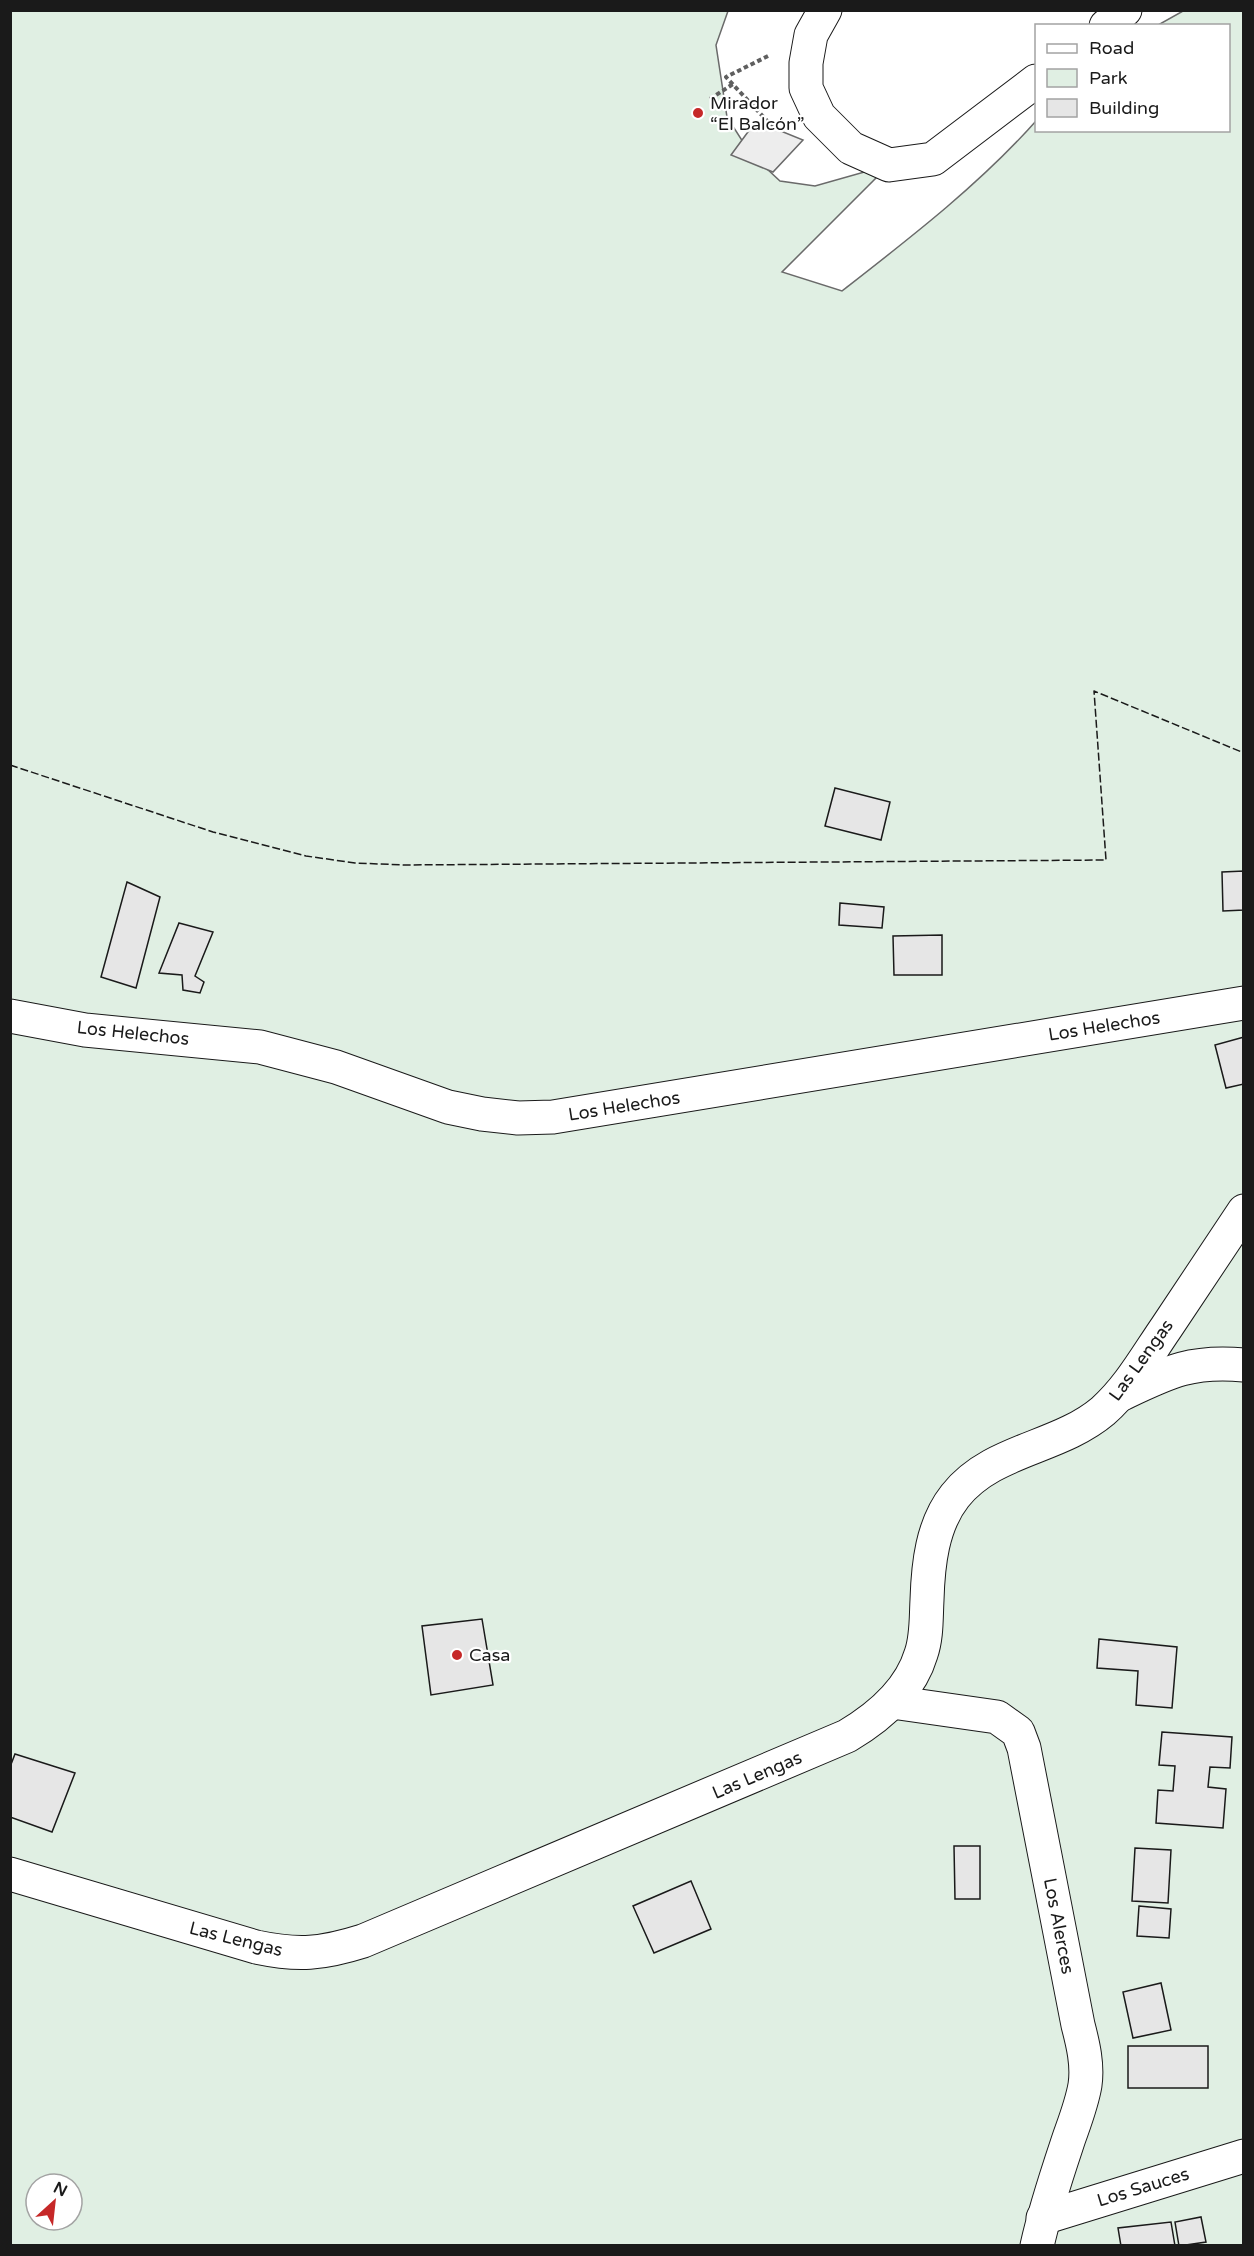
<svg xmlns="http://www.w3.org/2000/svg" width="1254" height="2256" viewBox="0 0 1254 2256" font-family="'Varela Round',sans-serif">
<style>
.green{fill:#e0efe3;stroke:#6a6a6a;stroke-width:1.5;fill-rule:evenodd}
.parking{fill:#ededed;stroke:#6a6a6a;stroke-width:1.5}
.building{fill:#e6e6e6;stroke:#1a1a1a;stroke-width:1.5}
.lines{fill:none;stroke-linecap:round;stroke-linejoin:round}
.minor-casing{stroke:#1a1a1a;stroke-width:35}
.major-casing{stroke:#1a1a1a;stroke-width:35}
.path{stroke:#5f5f5f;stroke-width:4;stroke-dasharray:4.5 3;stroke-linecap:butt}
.minor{stroke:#fff;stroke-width:33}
.major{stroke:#fff;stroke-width:33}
.fence{stroke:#1a1a1a;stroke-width:1.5;stroke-dasharray:8 3;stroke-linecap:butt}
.poi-dot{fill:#c62828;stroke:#fff;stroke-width:2}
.labels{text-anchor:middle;stroke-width:4.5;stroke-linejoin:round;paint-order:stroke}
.poi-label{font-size:18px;fill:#1a1a1a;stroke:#fff;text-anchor:start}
.street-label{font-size:18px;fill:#1a1a1a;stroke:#fff}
</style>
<rect width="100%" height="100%" fill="#fff"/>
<!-- green -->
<path class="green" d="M11,11H728L716,45L727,117L750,153L780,181L815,186L889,165L782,272L842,291C910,238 979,185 1036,121V130H1228V26L1158,25L1183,11H1243V2245L11,2246ZM36,2184H72V2220H36Z"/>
<!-- parking -->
<path class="parking" d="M756,121L803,140L773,172L731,155Z"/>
<!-- building -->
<g class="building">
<path d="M835,788L890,802L881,840L825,826Z"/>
<path d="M1244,871V910L1223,911L1222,872Z"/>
<path d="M127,882L160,897L136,988L101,977Z"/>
<path d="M840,903L884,907L882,928L839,925Z"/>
<path d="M179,923L213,932L195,976L204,982L200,993L183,990L182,975L159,973Z"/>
<path d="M942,935V975H894L893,936Z"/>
<path d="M1244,1037V1084L1226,1088L1215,1045Z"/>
<path d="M482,1619L493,1685L431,1695L422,1626Z"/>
<path d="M1099,1639L1177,1647L1172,1708L1136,1705L1138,1671L1097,1668Z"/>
<path d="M1162,1732L1232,1737L1230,1768L1210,1767L1208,1787L1226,1789L1223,1828L1156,1823L1158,1790L1173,1791L1175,1766L1159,1765Z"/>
<path d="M15,1754L75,1773L52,1832L10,1817V1767Z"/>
<path d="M954,1846H980V1899H955Z"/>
<path d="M1135,1848L1171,1850L1168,1903L1132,1901Z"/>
<path d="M691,1881L711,1929L654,1953L633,1906Z"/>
<path d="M1139,1906L1171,1909L1169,1938L1137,1936Z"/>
<path d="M1161,1983L1171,2030L1133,2038L1123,1992Z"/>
<rect x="1128" y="2046" width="80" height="42"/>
<path d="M1201,2217L1206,2242L1179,2246L1175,2222Z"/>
<path d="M1171,2222L1175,2246H1121L1118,2228Z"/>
</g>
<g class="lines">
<!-- minor casing -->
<g class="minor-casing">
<g id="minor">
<path d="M10,1016L85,1030L260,1047L336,1067L448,1107L482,1114L518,1118L553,1117L1244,1003"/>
<path d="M1122,1394C1168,1372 1191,1360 1244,1365"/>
<path d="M892,1702L997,1717L1018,1732L1024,1748L1078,2025C1083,2044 1088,2065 1085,2085C1082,2103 1075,2121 1069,2138C1057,2174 1045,2209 1037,2246"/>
<path d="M10,1874L256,1947C298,1956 322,1954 363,1941L847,1736C879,1717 910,1691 921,1654C927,1637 926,1617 927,1600C928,1565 932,1525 955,1496C992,1449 1058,1449 1103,1411C1129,1388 1146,1357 1166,1328C1192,1289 1218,1250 1244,1211"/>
<path d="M1043,2218L1244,2156"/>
</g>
</g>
<!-- major casing -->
<g class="major-casing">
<g id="major">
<path d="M825,10L811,35L806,63V88L819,116L851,148L889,165L933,159L1036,81"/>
<path d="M1106,26L1125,10"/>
</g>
</g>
<!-- path -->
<g class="path">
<path d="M768,56L726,77L770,124L784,132"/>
<path d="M710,99L733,84"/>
</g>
<!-- minor -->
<use href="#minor" class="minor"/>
<!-- major -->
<use href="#major" class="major"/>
<!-- fence -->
<path class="fence" d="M10,765L213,832L260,844L306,856L355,863L404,865L1106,860L1094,691L1244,753"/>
</g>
<!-- markers -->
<g class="poi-dot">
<circle cx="698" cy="113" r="6"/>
<circle cx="457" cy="1655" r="6"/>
</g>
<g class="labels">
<!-- poi labels -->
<g class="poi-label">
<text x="710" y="109">Mirador<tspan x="710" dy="21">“El Balcón”</tspan></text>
<text x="469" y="1661">Casa</text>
</g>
<!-- street labels -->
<g class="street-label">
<text transform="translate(1104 1026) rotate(-9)" y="6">Los Helechos</text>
<text transform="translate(133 1033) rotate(6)" y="6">Los Helechos</text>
<text transform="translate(624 1106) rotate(-9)" y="6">Los Helechos</text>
<text transform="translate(1141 1360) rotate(-54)" y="6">Las Lengas</text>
<text transform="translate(757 1775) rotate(-23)" y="6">Las Lengas</text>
<text transform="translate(1059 1926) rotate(79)" y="6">Los Alerces</text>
<text transform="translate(236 1939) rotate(14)" y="6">Las Lengas</text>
<text transform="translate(1143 2187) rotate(-17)" y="6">Los Sauces</text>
</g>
</g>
<!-- border -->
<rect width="1254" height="2256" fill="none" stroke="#1a1a1a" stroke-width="24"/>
<!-- legend -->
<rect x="1035" y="24" width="195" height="108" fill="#ffffff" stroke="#a3a3a3" stroke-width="1.5"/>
<rect x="1047" y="44" width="30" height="9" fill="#ffffff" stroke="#a3a3a3" stroke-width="1.5"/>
<text x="1089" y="54" font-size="18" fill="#1a1a1a">Road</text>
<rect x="1047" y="69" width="30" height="18" fill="#e0efe3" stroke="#a3a3a3" stroke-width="1.5"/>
<text x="1089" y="84" font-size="18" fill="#1a1a1a">Park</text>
<rect x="1047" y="99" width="30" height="18" fill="#e6e6e6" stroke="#a3a3a3" stroke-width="1.5"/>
<text x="1089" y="114" font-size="18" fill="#1a1a1a">Building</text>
<!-- north arrow -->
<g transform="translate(54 2202) rotate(27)"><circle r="28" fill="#ffffff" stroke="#a3a3a3" stroke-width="1.5"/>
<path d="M0-4.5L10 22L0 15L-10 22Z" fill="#c62828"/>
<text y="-9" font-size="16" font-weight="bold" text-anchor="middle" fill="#1a1a1a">N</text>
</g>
</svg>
